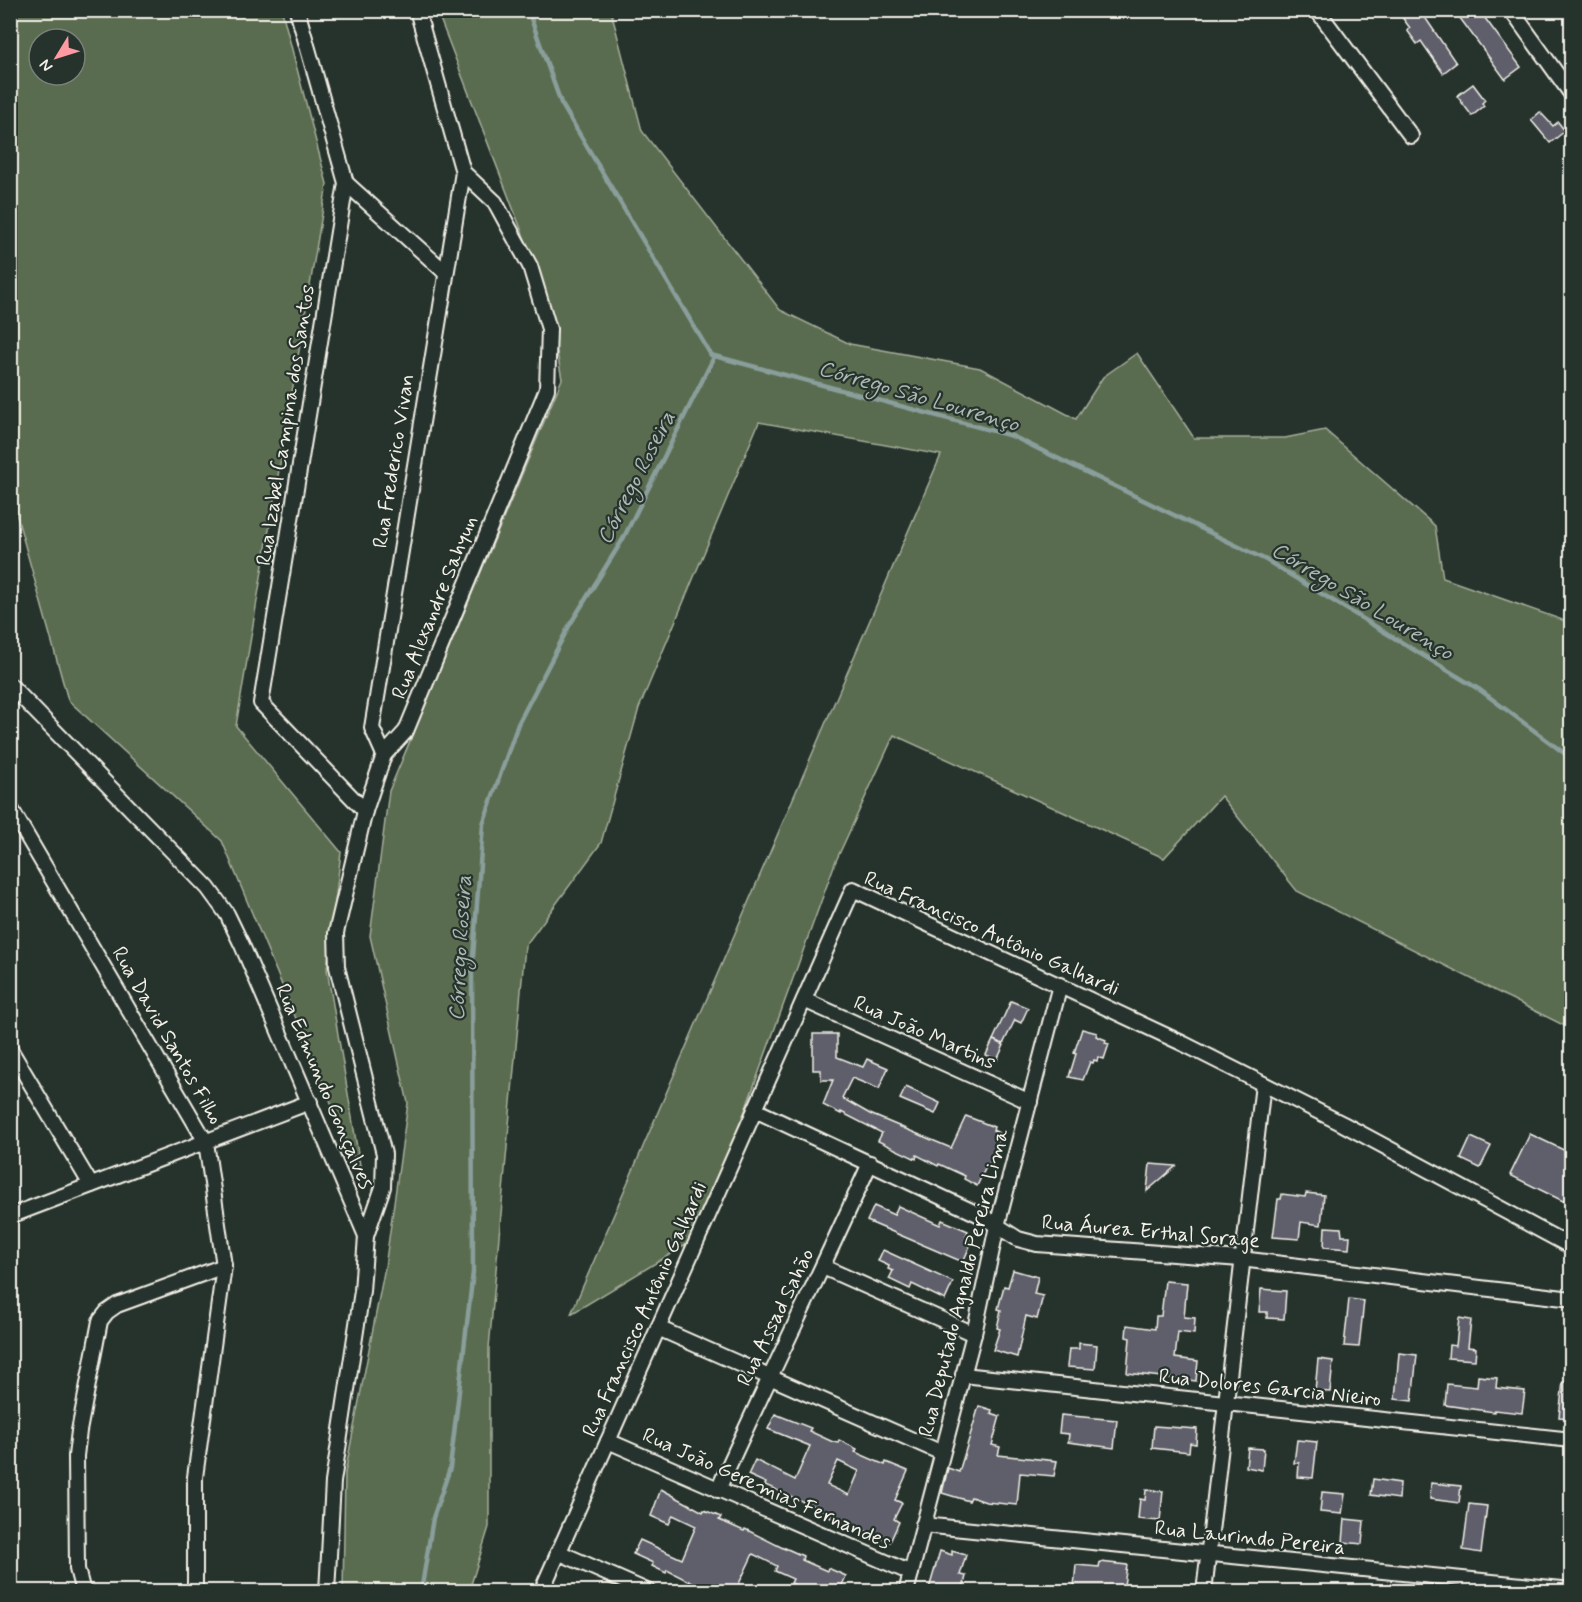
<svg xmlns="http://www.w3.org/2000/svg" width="1582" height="1602" viewBox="0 0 1582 1602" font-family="Mynerve,sans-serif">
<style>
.green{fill:#5a6c4f;stroke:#a7ae9c;stroke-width:1.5;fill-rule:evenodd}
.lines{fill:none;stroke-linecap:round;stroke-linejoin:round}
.stream{stroke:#8a9e9c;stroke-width:4.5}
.building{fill:#5e5f6c;stroke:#f4f1e8;stroke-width:1.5;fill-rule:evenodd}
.minor-casing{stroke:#f4f1e8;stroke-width:18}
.minor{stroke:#26332d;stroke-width:14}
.labels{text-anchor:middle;stroke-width:4.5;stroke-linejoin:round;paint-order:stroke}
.street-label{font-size:21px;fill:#f4f1e8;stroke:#26332d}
.water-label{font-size:22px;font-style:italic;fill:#adb9b5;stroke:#26332d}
</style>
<rect width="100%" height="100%" fill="#26332d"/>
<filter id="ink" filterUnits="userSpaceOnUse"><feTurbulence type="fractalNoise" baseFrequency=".0167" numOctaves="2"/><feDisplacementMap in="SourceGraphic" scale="12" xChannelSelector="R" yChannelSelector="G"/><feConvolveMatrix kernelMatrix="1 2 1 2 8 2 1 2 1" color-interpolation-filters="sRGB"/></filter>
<g filter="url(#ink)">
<!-- green -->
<g class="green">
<path d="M10,11H282L327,184L236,726L341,852L327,969L362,1177L222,841L68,700L16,513L10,281ZM39,39H75V75H39Z"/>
<path d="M437,11H611L642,131L780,310L850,344L980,368L1076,419L1103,377L1137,353L1194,438H1285L1325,430L1435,526L1443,578L1571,623V1029L1297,891L1221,796L1164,858L894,735L835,863L699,1237L571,1314L941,455L759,422L639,708L601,843L525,946L489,1348V1527L469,1591L343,1592L345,1473L385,1267L408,1103L370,936L389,791L562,379L546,294Z"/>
</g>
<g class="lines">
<!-- stream -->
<g class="stream">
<path d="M528,10L561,103L711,355L1012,436L1266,560L1480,690L1572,759"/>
<path d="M421,1592L433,1518L450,1468L473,1272L472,970L483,824L518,724L569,626L623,539L714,357"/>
</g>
</g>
<!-- building -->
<g class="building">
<path d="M1410,10H1420L1456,63L1443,73L1421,41L1417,44L1407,30L1410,28L1402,17Z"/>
<path d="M1454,10H1479L1521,67L1505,79Z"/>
<path d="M1473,84L1485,100L1482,103L1484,106L1472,116L1457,96Z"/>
<path d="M1540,112L1553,126L1558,122L1565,131L1550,143L1531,120Z"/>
<path d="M1011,1001L1028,1008L1021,1023L1015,1020L1003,1044L993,1040Z"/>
<path d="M1082,1029L1097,1033L1096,1036L1106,1040L1105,1043L1109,1044L1104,1059L1098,1057L1097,1061L1094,1060L1093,1063L1090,1062L1083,1080L1069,1077L1076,1054L1074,1053Z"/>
<path d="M813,1034H837V1057L863,1067L867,1059L888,1068L879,1089L852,1078L842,1098L870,1114L951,1148L966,1116L994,1127L993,1130L1001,1134L989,1166L987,1165L977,1186L964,1179L965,1176L939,1164L938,1166L917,1155L916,1159L878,1141L882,1133L841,1112V1114L823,1105L833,1080H821V1070H813Z"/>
<path d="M993,1040L1004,1045L997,1060L986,1055Z"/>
<path d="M906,1087L940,1103L935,1114L900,1099Z"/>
<path d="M1530,1134L1572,1154V1188L1565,1202L1510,1175Z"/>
<path d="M1471,1137L1491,1146L1480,1168L1461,1159Z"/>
<path d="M1150,1164L1176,1166L1147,1191Z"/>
<path d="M1306,1193L1324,1195L1321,1225L1301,1222L1299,1239L1273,1237L1278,1199H1281L1282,1194L1305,1197Z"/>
<path d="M874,1206L894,1215L898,1206L940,1225L942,1220L968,1231L966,1237L973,1239L963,1262L867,1221Z"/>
<path d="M1325,1227L1341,1228L1342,1236H1350L1349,1249L1324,1247Z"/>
<path d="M883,1250L953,1282L945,1300L912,1284L910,1289L889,1279L893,1271L888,1269L889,1266L878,1261Z"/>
<path d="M1013,1270L1038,1277L1034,1294L1043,1296L1037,1319L1026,1316L1017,1357L993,1350L1000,1329L997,1328L1001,1310L998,1309L1004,1286L1008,1287Z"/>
<path d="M1165,1281L1187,1283L1184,1317L1195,1318L1194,1334L1178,1332L1175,1358L1198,1361L1196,1381L1127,1373L1130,1338L1126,1337L1127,1325L1155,1329L1156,1316H1161Z"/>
<path d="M1261,1289L1286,1291L1284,1319L1267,1318V1312H1259Z"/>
<path d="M1349,1299L1364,1301L1359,1347L1344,1346Z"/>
<path d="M1459,1318L1471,1320L1468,1347L1476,1348L1475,1360L1448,1358L1449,1345L1456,1346Z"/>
<path d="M1079,1343L1097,1345L1095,1369L1067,1367L1069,1349H1079Z"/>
<path d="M1399,1353L1417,1355L1412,1401L1395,1399Z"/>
<path d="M1318,1359L1333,1361L1330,1392L1315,1391Z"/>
<path d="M1478,1376L1497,1378L1496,1388L1525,1391L1522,1413L1494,1410V1412L1445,1405L1447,1384L1477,1387Z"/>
<path d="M1563,1382H1572V1418L1559,1417Z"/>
<path d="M979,1406L992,1410L991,1413L1000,1416L992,1445L1000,1447L998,1455L1057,1461L1054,1476L1020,1473L1017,1505L986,1502L971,1497L969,1501L942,1493L948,1468L959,1472Z"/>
<path d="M775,1414L811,1428L809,1431L833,1442L838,1443L839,1440L857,1449L855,1452L885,1465L886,1462L908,1471L895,1500L902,1503L894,1519L899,1522L890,1542L848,1523L847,1526L829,1517L831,1514L765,1485L766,1483L748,1475L755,1460L795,1480L810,1446L768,1429ZM838,1461L859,1471L849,1495L827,1485Z"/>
<path d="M1061,1415L1117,1420L1114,1448L1068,1442L1069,1434L1059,1433Z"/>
<path d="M1154,1426L1197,1429L1196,1444L1190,1443L1189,1452L1152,1448Z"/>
<path d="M1297,1440L1317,1442L1313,1478L1298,1477L1299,1463H1294Z"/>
<path d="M1248,1448L1264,1449L1262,1470L1246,1467Z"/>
<path d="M1373,1479L1400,1483L1399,1499L1371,1495Z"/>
<path d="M1431,1483L1461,1486L1459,1503L1430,1499Z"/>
<path d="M661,1489L703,1512L704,1510L721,1517L719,1520L744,1531L745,1529L785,1549V1548L803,1556L802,1560L827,1571L828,1568L846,1576L839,1592H809L791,1583L793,1579L775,1571L777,1566L753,1554L735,1592H710L667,1570L666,1573L652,1566L653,1563L633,1554L640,1540L682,1559L696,1526L673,1515L669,1524L651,1516Z"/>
<path d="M1146,1490L1163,1491L1160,1521L1138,1519L1140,1499L1145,1500Z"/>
<path d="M1322,1492L1345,1494L1342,1514L1320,1512Z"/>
<path d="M1469,1504L1487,1506L1481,1553L1463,1550Z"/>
<path d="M1345,1519L1364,1521L1362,1544L1343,1542Z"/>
<path d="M940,1551L952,1555V1551L966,1555L960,1575L966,1576L962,1592H928Z"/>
<path d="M1100,1562L1127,1565L1123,1592L1074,1587L1076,1565L1099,1567Z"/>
</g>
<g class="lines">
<!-- minor casing -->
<g class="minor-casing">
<g id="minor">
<path d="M297,10L346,183L261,703L365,811"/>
<path d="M1317,10L1411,136"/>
<path d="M1511,10L1572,95"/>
<path d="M346,183L445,272"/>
<path d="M10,685L208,888L227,914L242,945L366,1236L362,1291L333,1482L327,1592"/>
<path d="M384,755L372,728L463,172"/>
<path d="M10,807L206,1142L224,1266L195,1477V1592"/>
<path d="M804,1000L1030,1102"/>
<path d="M10,1049L91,1185"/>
<path d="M755,1110L982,1216L1018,1239L1037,1244L1241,1259L1572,1299"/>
<path d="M10,1216L310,1102"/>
<path d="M366,1236L383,1187L384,1154L337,967L336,933L365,811L384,755L406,731L547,389L549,329L530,266L495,202L463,172L417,10"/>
<path d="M823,1267L974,1334"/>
<path d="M658,1328L942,1453"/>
<path d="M963,1375L1572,1440"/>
<path d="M608,1441L911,1573"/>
<path d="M718,1490C767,1380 821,1273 870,1163"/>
<path d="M923,1525L1572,1590"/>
<path d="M558,1552L649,1592"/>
<path d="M86,1592L82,1588L77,1569L76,1456L79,1431L100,1321L107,1312L117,1305L224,1266"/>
<path d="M541,1592L853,889L1184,1044L1343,1124L1572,1247"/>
<path d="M906,1592L974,1334L997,1226L1060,985"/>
<path d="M1204,1592L1263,1084"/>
</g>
</g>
<!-- minor -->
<use href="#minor" class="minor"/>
</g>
</g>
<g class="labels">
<!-- street labels -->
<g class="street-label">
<text transform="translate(285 425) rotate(-81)" y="7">Rua Izabel Campina dos Santos</text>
<text transform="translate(393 461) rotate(-81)" y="7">Rua Frederico Vivan</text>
<text transform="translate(434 607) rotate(-68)" y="7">Rua Alexandre Sahyun</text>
<text transform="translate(992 933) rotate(24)" y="7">Rua Francisco Antônio Galhardi</text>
<text transform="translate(925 1032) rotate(24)" y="7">Rua João Martins</text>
<text transform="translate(168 1035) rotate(60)" y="7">Rua David Santos Filho</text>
<text transform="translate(325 1086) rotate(67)" y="7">Rua Edmundo Gonçalves</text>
<text transform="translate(1151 1231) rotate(5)" y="7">Rua Áurea Erthal Sorage</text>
<text transform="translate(963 1283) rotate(-76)" y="7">Rua Deputado Agnaldo Pereira Lima</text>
<text transform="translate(644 1309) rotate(-66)" y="7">Rua Francisco Antônio Galhardi</text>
<text transform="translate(775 1317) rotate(-64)" y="7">Rua Assad Sahão</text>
<text transform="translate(1270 1387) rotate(6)" y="7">Rua Dolores Garcia Nieiro</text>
<text transform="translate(767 1488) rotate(24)" y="7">Rua João Geremias Fernandes</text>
<text transform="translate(1250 1537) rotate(6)" y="7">Rua Laurindo Pereira</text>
</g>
<!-- water labels -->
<g class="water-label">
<text transform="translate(919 395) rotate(16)" y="8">Córrego São Lourenço</text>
<text transform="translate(635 477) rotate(-63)" y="8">Córrego Roseira</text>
<text transform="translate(1363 600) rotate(31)" y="8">Córrego São Lourenço</text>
<text transform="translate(459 948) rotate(-87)" y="8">Córrego Roseira</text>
</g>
</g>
<!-- margin -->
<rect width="1582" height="1602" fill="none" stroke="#26332d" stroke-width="36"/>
<rect x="18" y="18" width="1546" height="1566" fill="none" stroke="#f4f1e8" stroke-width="2" filter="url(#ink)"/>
<!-- north arrow -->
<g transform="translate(57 57) rotate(232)"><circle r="28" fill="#26332d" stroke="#787f78" stroke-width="1.5"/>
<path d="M0-4.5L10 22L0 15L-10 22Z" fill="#ff9aa2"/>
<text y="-9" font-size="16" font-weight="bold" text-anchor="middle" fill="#f4f1e8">N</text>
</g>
</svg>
